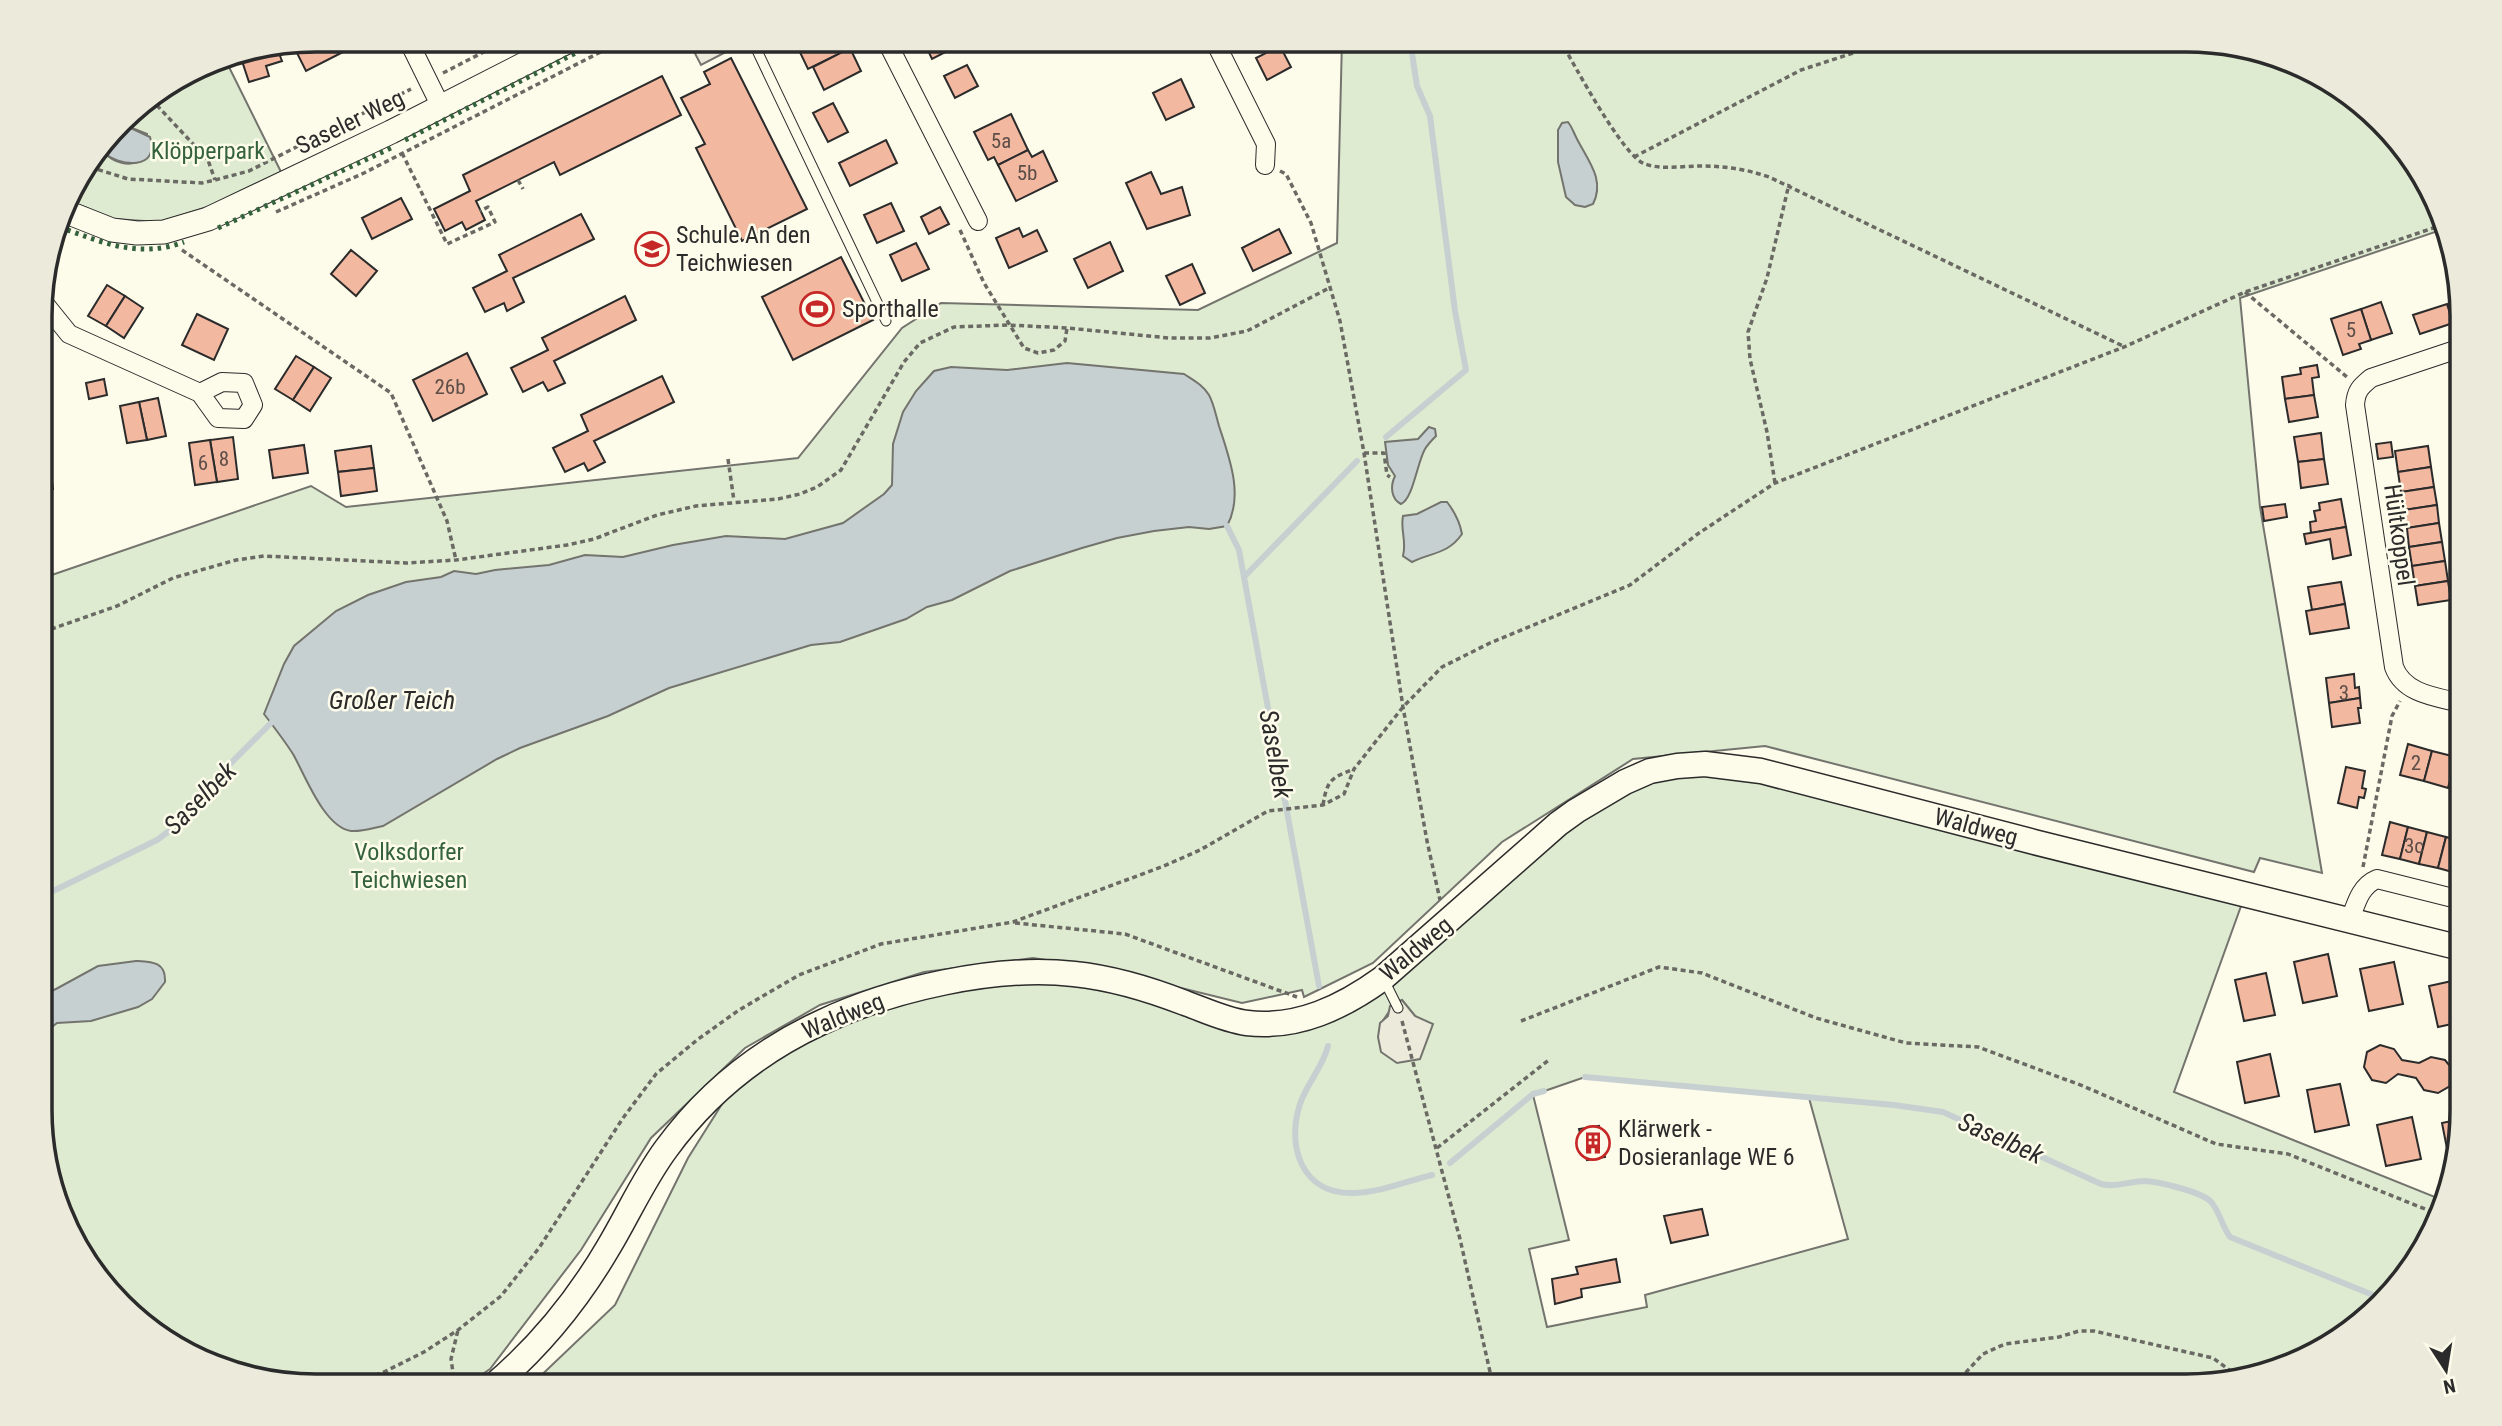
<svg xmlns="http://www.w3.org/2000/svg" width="2502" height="1426" viewBox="0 0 2502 1426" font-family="'Roboto Condensed',sans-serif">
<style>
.green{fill:#deebd1;stroke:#74746e;stroke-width:2;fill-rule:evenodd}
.parking{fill:#eceadb;stroke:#74746e;stroke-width:2}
.water{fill:#c7d0d0;stroke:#74746e;stroke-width:2}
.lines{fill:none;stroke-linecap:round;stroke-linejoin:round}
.stream{stroke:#c7d0d0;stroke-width:6}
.building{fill:#f2b8a0;stroke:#2b2b2b;stroke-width:2}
.service-casing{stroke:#2b2b2b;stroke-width:11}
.minor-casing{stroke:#2b2b2b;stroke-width:20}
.tertiary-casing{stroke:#2b2b2b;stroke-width:25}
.secondary-casing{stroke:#2b2b2b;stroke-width:27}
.path{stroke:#6a6964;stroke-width:3.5;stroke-dasharray:5 3.5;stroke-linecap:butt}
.service{stroke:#fdfbea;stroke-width:9}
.minor{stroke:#fdfbea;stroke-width:18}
.tertiary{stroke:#fdfbea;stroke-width:23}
.secondary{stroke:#fdfbea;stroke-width:24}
.hedge{stroke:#34623c;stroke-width:5;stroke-dasharray:3.5 5;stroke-linecap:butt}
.labels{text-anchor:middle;stroke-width:5;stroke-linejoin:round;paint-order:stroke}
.number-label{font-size:21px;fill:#5d4e48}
.street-label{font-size:24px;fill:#2b2b2b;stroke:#fdfbea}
.park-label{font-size:24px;fill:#34623c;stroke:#fdfbea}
.poi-label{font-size:24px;fill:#2b2b2b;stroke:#fdfbea;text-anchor:start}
.water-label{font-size:26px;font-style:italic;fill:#2b2b2b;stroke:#fdfbea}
.rim{fill:none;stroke:#2b2b2b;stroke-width:3.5}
</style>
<rect width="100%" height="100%" fill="#fdfbea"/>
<!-- green -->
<g class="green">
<path d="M1342,40H2186L2257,50L2323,77L2415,163L2447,228L2240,298L2260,507L2322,873L2260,858L2254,872L1765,746L1633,759L1502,842L1373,963L1304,997L1302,990L1242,1003L1104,969L1033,958L924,972L820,1005L745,1048L651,1138L581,1250L490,1369L465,1386H316L246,1376L179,1349L87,1263L43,1145V578L311,486L346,507L798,458L902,328L941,303L1198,310L1337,243Z"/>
<path d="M225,59L286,182L160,222L114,219L67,200L69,194L102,151C114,163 130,169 145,158L147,134L122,124L134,109L211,61Z"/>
<path d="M1705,764L2245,895L2174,1092L2440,1199L2425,1247L2339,1339L2274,1371L2203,1385L530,1386L615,1305L688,1158L746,1066L800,1032L1024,972L1261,1024L1382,979L1395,1003L1384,1019L1415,1016L1402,1000L1396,1003L1383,978L1601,796ZM1585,1077L1809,1098L1848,1239L1645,1295L1647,1307L1547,1327L1529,1249L1569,1240L1533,1095Z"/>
</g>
<!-- parking -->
<g class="parking">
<path d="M688,40H749L701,65Z"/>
<path d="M1402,1000L1415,1016L1433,1024L1420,1059L1397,1063L1381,1052L1378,1037L1380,1023L1388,1016L1390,1006Z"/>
</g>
<!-- water -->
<g class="water">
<path d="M1568,122C1572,127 1573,131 1576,137C1586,158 1606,179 1593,204L1585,207L1575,205L1566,197L1558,162V130L1562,123Z"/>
<path d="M122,124L150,137C161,170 119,168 102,151Z"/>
<path d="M1067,363L1184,374C1193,380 1203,385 1209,395C1214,404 1216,416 1219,426C1229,457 1244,495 1227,526L1209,529L1189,527L1154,531L1117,538L1082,548L1010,571L952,600L927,607L906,619L840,642L811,645L669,688L608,716L520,748L497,759L383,826C373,828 361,832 351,831C324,827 305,775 293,754C284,740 274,727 264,714L284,664L294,646L336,611L368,595L406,582L441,577L454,571L476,574L495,570L549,565L585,555L623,557L673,545L726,536L785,539L843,523L884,494L892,485L893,444L903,412L916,391L934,371L951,367L1007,370Z"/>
<path d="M1429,427L1435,429L1436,436C1432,440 1428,444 1425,449C1417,463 1413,499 1401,504C1391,499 1390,486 1395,476L1388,465L1385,442L1418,439Z"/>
<path d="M1441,502H1447C1454,511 1460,523 1462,534C1448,554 1433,552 1412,562L1403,556C1407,541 1400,530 1403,516L1417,514Z"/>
<path d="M136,961C153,962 166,962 165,982L152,999L138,1007L91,1021L57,1023L43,1034V994L56,989L98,966Z"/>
</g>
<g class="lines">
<!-- stream -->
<g class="stream">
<path d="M1386,437L1466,370L1455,311L1430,116L1417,86L1410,40"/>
<path d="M1227,526L1239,550L1319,986"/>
<path d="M1244,577L1357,461"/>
<path d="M43,896L157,840L180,823L222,772L271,723"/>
<path d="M1328,1046C1323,1067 1307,1083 1300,1104C1286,1147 1302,1194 1353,1193C1379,1193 1407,1181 1432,1175"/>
<path d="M1585,1077L1894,1105L1943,1112L2101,1184C2116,1188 2130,1181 2145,1181C2159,1182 2204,1192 2212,1203C2220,1213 2222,1226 2230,1237L2378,1297"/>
<path d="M1450,1163L1533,1094L1544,1091"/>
</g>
</g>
<!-- building -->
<g class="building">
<path d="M317,40H339L345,51L306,71L293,45Z"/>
<path d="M339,40H366L345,51Z"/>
<path d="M804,40H839L845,51L808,69L796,44Z"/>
<path d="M923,40H969L932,59Z"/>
<path d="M1280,46L1291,67L1267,80L1256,58Z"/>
<path d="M277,48L282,61L266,66L269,76L249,82L240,55Z"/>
<path d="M850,48L861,71L824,90L813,67Z"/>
<path d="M731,58L807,209L742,241L696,148L705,144L681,98L710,84L704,72Z"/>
<path d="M967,65L978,86L955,98L944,76Z"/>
<path d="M662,76L681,115L560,175L554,162L476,201L485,220L466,230L462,222L445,231L434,209L470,191L463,175Z"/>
<path d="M1181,79L1194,107L1166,120L1153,93Z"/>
<path d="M833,103L848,132L828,142L813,113Z"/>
<path d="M1011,114L1028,150L998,165L994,157L988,160L974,132Z"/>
<path d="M886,140L897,163L850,186L839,163Z"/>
<path d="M1028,150L1032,157L1043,151L1057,181L1016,201L998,165Z"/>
<path d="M1151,172L1161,194L1182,187L1190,215L1147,229L1126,183Z"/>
<path d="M401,198L412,219L372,239L362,218Z"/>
<path d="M891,203L904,231L877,243L864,215Z"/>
<path d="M940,207L949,224L929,234L921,217Z"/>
<path d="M581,214L594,239L513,278L524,302L507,311L504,303L485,312L473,288L507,271L499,255Z"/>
<path d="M1019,228L1023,237L1037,230L1047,251L1009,268L996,238Z"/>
<path d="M1279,229L1291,253L1253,271L1242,248Z"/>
<path d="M1110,242L1123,271L1088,288L1074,259Z"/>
<path d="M916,243L929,269L902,281L890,255Z"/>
<path d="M351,250L377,271L356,296L331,274Z"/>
<path d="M841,257L873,320L793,360L762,297Z"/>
<path d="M1192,264L1205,293L1180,305L1166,276Z"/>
<path d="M107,285L125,296L106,326L88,316Z"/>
<path d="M125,296L143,308L124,338L106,326Z"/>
<path d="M625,296L636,320L554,361L565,383L548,391L543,382L523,392L511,368L548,350L542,338Z"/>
<path d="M2381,302L2392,333L2371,340L2361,309Z"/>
<path d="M2457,302L2461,320L2453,322L2447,305Z"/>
<path d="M2447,304L2453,323L2420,334L2413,315Z"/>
<path d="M2361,309L2371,340L2359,344L2361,349L2343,355L2331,319Z"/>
<path d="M197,314L228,329L214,360L182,345Z"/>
<path d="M467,353L487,394L433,421L413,380Z"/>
<path d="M296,356L314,367L293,400L275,389Z"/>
<path d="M2317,365L2319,377L2312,378L2314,395L2285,399L2282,377L2301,374L2300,368Z"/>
<path d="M314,367L331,378L310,411L293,400Z"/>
<path d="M662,376L674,402L594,441L605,462L588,471L584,463L565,472L553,448L588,431L581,415Z"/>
<path d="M104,379L107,395L89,399L86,383Z"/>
<path d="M2314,395L2318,417L2289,422L2285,399Z"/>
<path d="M158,398L166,436L147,440L139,402Z"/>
<path d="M139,402L147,440L127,443L120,406Z"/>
<path d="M2321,433L2324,459L2298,462L2294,437Z"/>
<path d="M233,437L238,479L217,482L210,440Z"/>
<path d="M210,440L217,482L195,485L189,443Z"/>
<path d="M2391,442L2393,457L2378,459L2376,444Z"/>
<path d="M43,443H47L53,489L43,490Z"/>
<path d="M304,445L308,473L273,478L269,450Z"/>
<path d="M371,446L374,468L338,472L335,451Z"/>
<path d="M2428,446L2431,467L2398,472L2395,451Z"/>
<path d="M2324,459L2328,484L2301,488L2298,462Z"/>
<path d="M2431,467L2434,487L2401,492L2398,472Z"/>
<path d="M374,468L377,491L341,496L338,472Z"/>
<path d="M2434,487L2437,505L2404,510L2401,492Z"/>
<path d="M2341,499L2346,527L2311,533L2310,522L2316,521L2314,511L2320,510L2319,503Z"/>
<path d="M2285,504L2287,517L2264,521L2262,507Z"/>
<path d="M2437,505L2439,523L2407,528L2404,510Z"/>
<path d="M2439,523L2442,542L2409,547L2407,528Z"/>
<path d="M2346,527L2351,555L2333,559L2330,539L2306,544L2304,534Z"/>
<path d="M2442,542L2445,561L2412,566L2409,547Z"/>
<path d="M2445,561L2448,581L2415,586L2412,566Z"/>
<path d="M2448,581L2451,600L2418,605L2415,586Z"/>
<path d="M2341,582L2345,604L2312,610L2308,587Z"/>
<path d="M2345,604L2349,628L2310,634L2306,611Z"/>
<path d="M2354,674L2355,688L2359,687L2360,698L2329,703L2326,678Z"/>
<path d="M2360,698L2361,708H2358L2360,723L2332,727L2329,703Z"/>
<path d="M2408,744L2432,751L2424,781L2400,775Z"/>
<path d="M2432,751L2456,757L2448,788L2424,781Z"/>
<path d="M2346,767L2365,771L2362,788L2366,789L2364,798L2359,797L2357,808L2338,803Z"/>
<path d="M2390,822L2408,827L2400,859L2382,855Z"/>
<path d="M2408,827L2427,832L2419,864L2400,859Z"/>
<path d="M2427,832L2446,837L2438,868L2419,864Z"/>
<path d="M2446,837L2461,841V854L2456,873L2438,868Z"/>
<path d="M2328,954L2337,996L2303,1003L2294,962Z"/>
<path d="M2394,962L2403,1004L2369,1011L2360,969Z"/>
<path d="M2266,973L2275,1015L2244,1021L2235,980Z"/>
<path d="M2461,979V1022L2438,1027L2429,986Z"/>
<path d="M2380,1045L2394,1049L2402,1060L2419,1063L2431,1057L2445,1060L2454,1071L2450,1086L2438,1093L2424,1090L2416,1078L2398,1074L2386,1083L2372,1080L2364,1067L2367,1052Z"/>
<path d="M2270,1054L2279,1096L2245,1103L2237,1062Z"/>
<path d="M2340,1084L2349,1125L2315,1132L2307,1090Z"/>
<path d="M2412,1117L2421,1159L2386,1166L2377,1125Z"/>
<path d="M2461,1119V1127L2450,1164L2442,1123Z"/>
<path d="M1599,1126L1605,1157L1587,1160L1579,1129Z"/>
<path d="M1702,1209L1708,1235L1671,1243L1664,1216Z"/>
<path d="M1616,1259L1620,1282L1581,1289L1582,1297L1555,1304L1552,1279L1578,1274L1576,1267Z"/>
</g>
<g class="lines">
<!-- service casing -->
<g class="service-casing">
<g id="service">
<path d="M752,40L886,321"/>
<path d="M1383,978L1398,1008"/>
</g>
</g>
<!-- minor casing -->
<g class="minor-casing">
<g id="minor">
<path d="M408,40L441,107"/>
<path d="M886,40L978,221"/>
<path d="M1214,40L1266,144L1265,165"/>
<path d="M43,297L44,303L69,334L200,393L218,418L244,419L253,405L244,383L222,382L200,393"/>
<path d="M2461,348L2371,378C2360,387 2356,391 2355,405L2394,667C2404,694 2436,697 2461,703"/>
<path d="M2350,920C2356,904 2360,886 2377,879L2461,900"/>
</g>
</g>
<!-- tertiary casing -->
<g class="tertiary-casing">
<path id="tertiary" d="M64,211L112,230L137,233L164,232L208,219L391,132L571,40"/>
</g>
<!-- secondary casing -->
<g class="secondary-casing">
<path id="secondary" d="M493,1386C539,1347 578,1299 608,1248C628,1215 643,1180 666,1149C706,1094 758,1052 820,1023C891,989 996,965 1074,974C1113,978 1149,989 1185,1003C1205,1010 1225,1020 1247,1023C1298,1029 1343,1007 1383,978L1558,824L1576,811L1625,782L1650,771L1677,766L1705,764L1761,771L2034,842L2461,948"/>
</g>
<!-- path -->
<g class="path">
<path d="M1560,40C1574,64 1623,157 1645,164C1662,170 1682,166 1700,166C1724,166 1746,169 1769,177L2123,346"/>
<path d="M443,73L507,40"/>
<path d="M151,99L208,160L215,180"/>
<path d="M402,153L447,244L495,222L488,207L480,211"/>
<path d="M1634,157L1801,70L1893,40"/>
<path d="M90,167L128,179L202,183L215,180L249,171L411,89"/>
<path d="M1280,171L1286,174L1311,223L1340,321L1364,453L1403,707L1427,841L1440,900"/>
<path d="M518,180L523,189"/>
<path d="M276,212L364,173L624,40"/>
<path d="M960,230L984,283L1024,348L1038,353L1054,350L1065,341L1067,328"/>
<path d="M182,250L391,393L447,521L456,560"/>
<path d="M2245,292L2347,377"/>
<path d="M1364,453H1384L1387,475L1390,477"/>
<path d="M728,459L734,501"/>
<path d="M1775,483L1767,432L1750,359L1748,332L1767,278L1789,184"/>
<path d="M43,632L117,606L173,578L236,560L264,556L406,563L456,560L567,545L594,539L657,515L696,506L778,499L800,494L817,487L841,470L904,362L920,343L954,327L1008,325L1067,328L1169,338H1210L1247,331L1329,288"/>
<path d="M1323,805C1327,780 1331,778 1354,769"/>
<path d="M2363,867L2392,716L2400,701"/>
<path d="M1015,923L1125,934L1297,997"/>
<path d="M1402,1021L1460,1239L1493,1385"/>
<path d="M1521,1021L1659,967L1702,973L1816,1018L1906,1043L1978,1047L2083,1086L2216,1144L2288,1154L2435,1213"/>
<path d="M1437,1148L1550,1059"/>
<path d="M383,1373L409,1376L438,1386"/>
<path d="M1954,1385L1983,1354L2005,1344L2059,1337L2079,1331H2094L2213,1358L2240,1378"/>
<path d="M334,1386L382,1373L424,1352L458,1330L501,1296L539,1248L623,1118L656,1074L697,1040L739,1010L799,975L881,944L1013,922L1164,866L1200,850L1268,811L1323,805L1344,794L1354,769L1403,707L1442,667L1490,643L1630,585L1699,533L1775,483L2124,347L2245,292L2445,224"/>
<path d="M455,1386L451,1359L458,1330"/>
<path d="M465,1386L472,1380"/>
</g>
<!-- service -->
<use href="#service" class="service"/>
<!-- minor -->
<use href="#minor" class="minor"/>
<!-- tertiary -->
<use href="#tertiary" class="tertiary"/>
<!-- secondary -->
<use href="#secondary" class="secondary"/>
<!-- hedge -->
<g class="hedge">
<path d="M405,140L601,40"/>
<path d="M59,227C102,242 138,259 184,242"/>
<path d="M218,228L391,148"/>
</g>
</g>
<!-- icons -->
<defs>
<g id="school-ring" transform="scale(1.75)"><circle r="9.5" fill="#fdfbea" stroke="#c62828" stroke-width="1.5"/><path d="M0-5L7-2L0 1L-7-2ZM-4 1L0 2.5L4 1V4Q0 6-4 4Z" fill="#c62828"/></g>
<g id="stadium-ring" transform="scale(1.75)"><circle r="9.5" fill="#fdfbea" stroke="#c62828" stroke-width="1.5"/><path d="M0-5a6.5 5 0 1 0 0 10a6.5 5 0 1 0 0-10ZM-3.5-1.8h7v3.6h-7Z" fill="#c62828"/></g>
<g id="building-ring" transform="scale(1.75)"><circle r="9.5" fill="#fdfbea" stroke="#c62828" stroke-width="1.5"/><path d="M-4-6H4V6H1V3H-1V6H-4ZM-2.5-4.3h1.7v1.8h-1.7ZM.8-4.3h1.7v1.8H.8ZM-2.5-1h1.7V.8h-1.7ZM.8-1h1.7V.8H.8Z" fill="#c62828"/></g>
</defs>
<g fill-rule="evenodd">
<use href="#school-ring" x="652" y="249"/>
<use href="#stadium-ring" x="817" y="309"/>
<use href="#building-ring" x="1593" y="1143"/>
</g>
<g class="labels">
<!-- number labels -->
<g class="number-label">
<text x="1001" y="148">5a</text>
<text x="1027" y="180">5b</text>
<text x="2351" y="337">5</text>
<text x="450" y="394">26b</text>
<text x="224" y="466">8</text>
<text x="203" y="470">6</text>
<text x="2344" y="700">3</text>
<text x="2416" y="770">2</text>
<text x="2414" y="853">3c</text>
</g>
<!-- street labels -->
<g class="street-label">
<text transform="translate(350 122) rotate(-26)" y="8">Saseler Weg</text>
<text transform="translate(2399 535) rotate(82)" y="8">Hültkoppel</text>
<text transform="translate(1976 827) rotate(15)" y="8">Waldweg</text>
<text transform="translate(1416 949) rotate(-40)" y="8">Waldweg</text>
<text transform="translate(843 1016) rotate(-22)" y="8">Waldweg</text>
</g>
<!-- park labels -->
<g class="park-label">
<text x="208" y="159">Klöpperpark</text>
<text x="409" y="860">Volksdorfer<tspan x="409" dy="28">Teichwiesen</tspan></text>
</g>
<!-- poi labels -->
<g class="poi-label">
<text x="676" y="243">Schule An den<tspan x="676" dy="28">Teichwiesen</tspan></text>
<text x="842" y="317">Sporthalle</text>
<text x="1618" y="1137">Klärwerk -<tspan x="1618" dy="28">Dosieranlage WE 6</tspan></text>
</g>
<!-- water labels -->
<g class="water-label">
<text x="392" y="709">Großer Teich</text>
<text transform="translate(1276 754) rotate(80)" y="9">Saselbek</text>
<text transform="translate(200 798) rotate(-45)" y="9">Saselbek</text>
<text transform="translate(2001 1138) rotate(24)" y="9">Saselbek</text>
</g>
</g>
<!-- crop -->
<path d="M0 0H2502V1426H0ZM316 52H2186A264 264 0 0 1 2450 316V1110A264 264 0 0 1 2186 1374H316A264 264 0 0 1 52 1110V316A264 264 0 0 1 316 52Z" fill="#eceadb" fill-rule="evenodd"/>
<path class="rim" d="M316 52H2186A264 264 0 0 1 2450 316V1110A264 264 0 0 1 2186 1374H316A264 264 0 0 1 52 1110V316A264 264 0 0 1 316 52Z"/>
<!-- north arrow -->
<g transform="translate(2446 1370) rotate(168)" stroke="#fdfbea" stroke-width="5" paint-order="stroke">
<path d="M0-5L12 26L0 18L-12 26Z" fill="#2b2b2b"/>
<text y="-10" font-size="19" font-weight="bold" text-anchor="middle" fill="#2b2b2b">N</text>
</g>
</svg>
